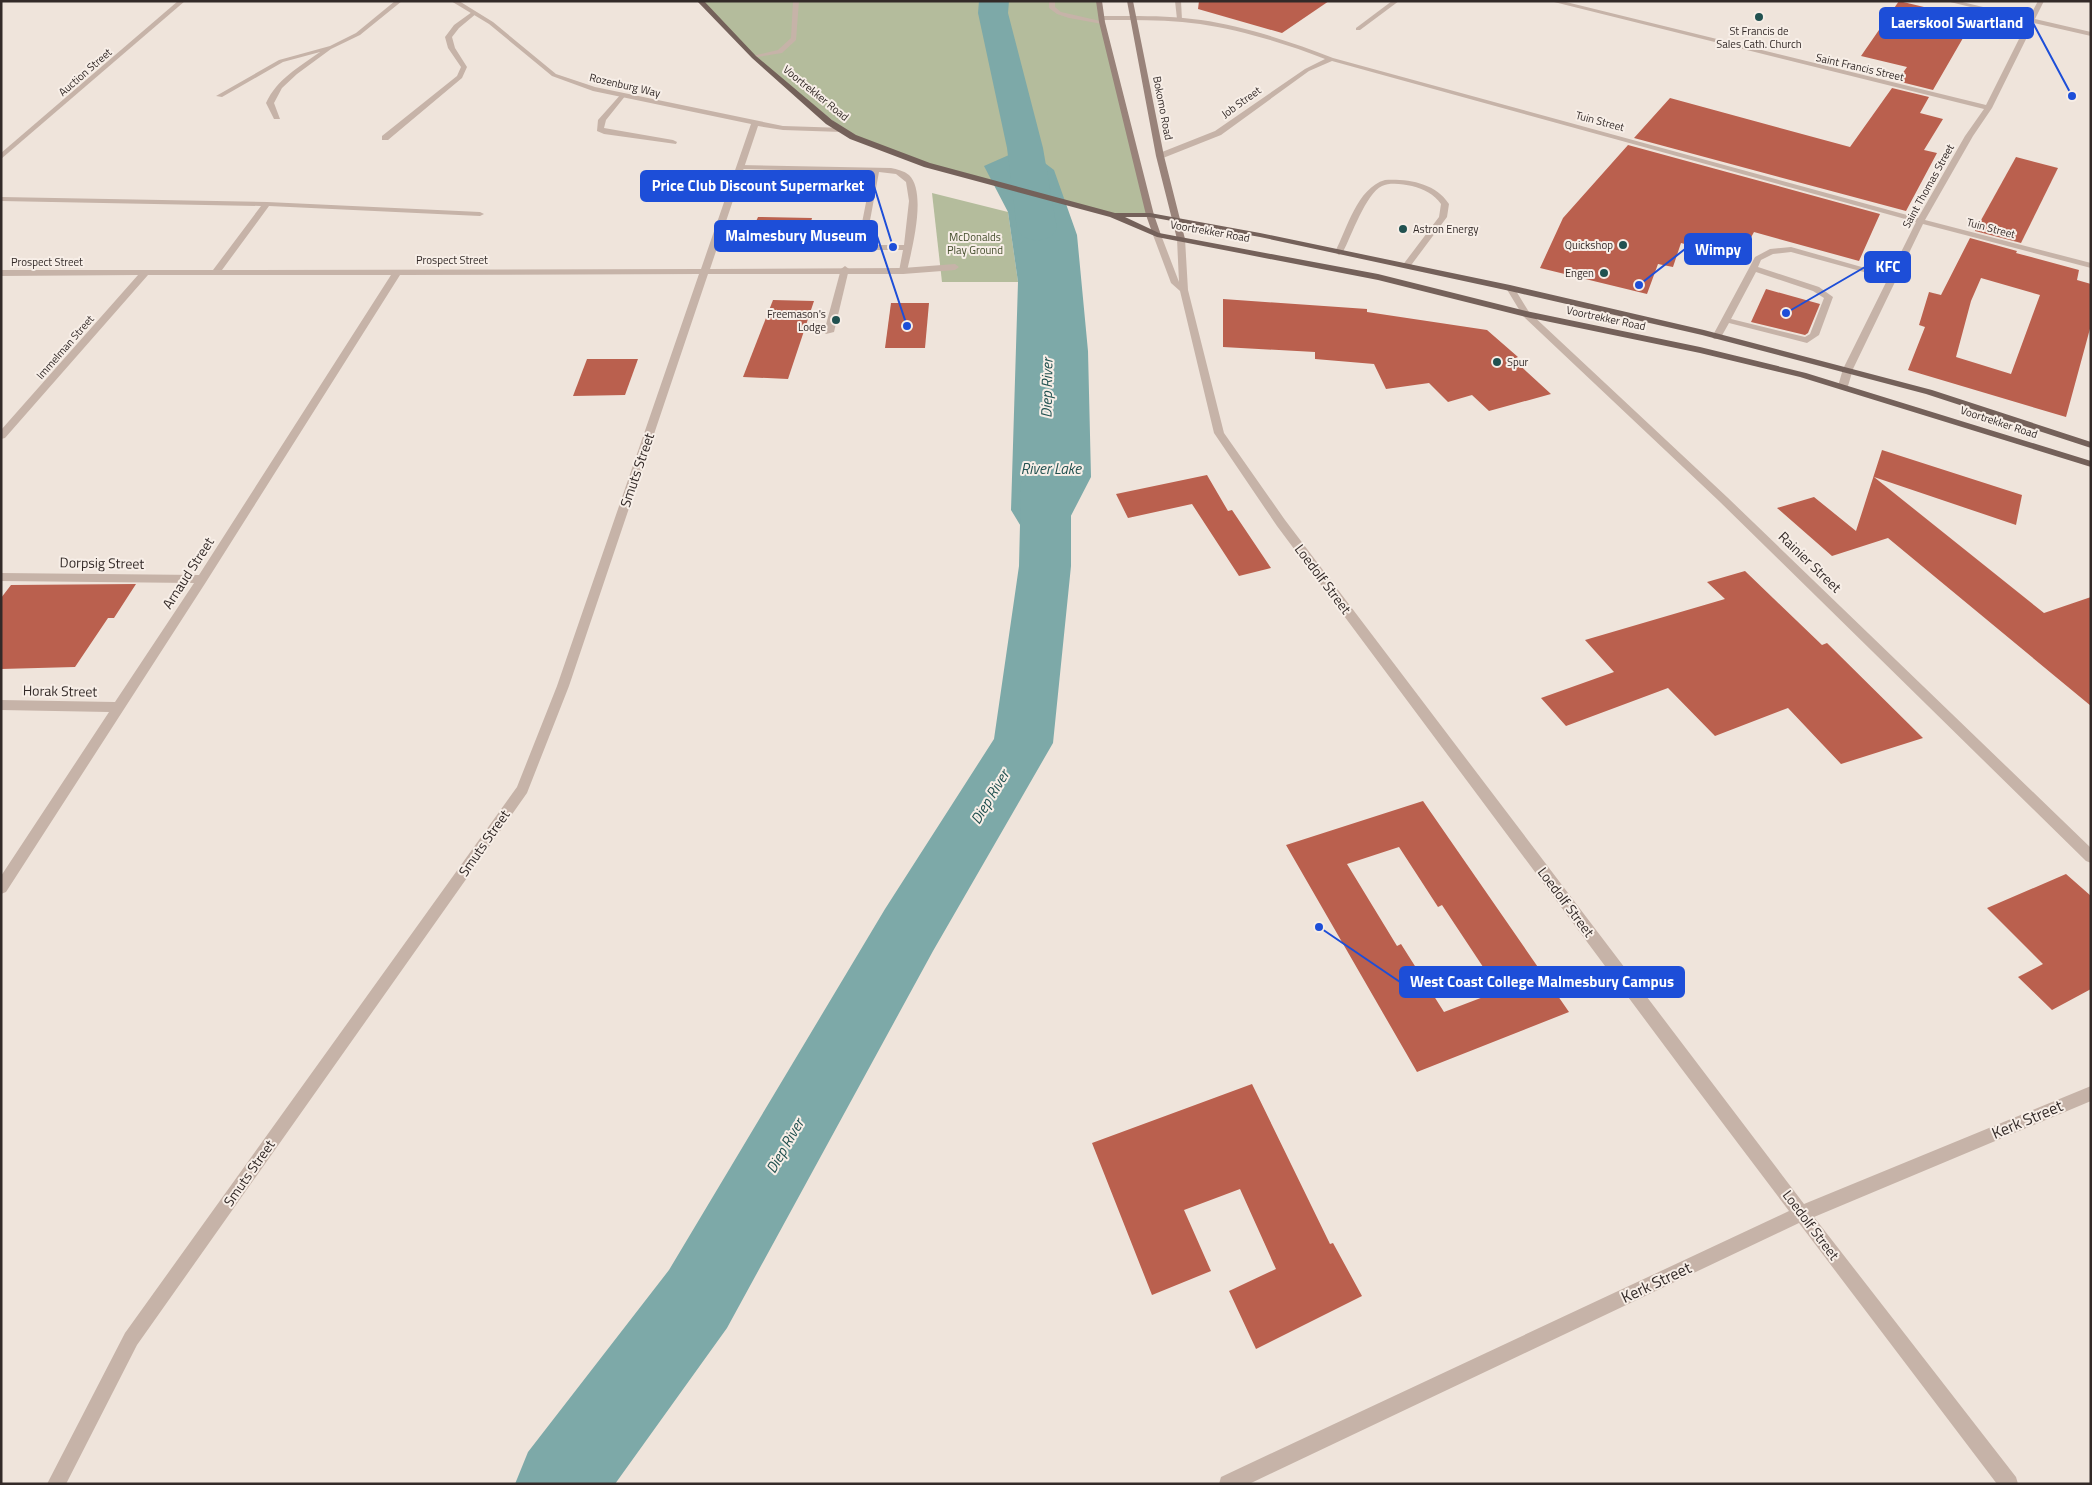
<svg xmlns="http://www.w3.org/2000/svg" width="2092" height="1485" viewBox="0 0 2092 1485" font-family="'Titillium Web',sans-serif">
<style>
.green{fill:#b4bc9c}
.water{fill:#7da9a8}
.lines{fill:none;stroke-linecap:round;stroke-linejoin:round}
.river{fill:#7da9a8;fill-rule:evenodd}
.building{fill:#ba604e;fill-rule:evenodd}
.lane{fill:#c6b3a8;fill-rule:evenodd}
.street{fill:#c6b3a8;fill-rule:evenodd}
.secondary{fill:#99837a;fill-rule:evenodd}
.primary{fill:#74615a;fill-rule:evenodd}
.poi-dot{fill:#215150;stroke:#f7eee7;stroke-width:2}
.labels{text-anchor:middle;stroke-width:4;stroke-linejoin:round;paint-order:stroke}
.far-poi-label{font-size:11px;fill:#332a28;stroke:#f7eee7;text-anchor:end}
.far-street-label{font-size:11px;fill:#332a28;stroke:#f7eee7}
.far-park-label{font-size:11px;fill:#454f2e;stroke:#f7eee7}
.street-label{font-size:14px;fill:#332a28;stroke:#f7eee7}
.water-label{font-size:15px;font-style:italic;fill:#215150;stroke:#f7eee7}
.near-street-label{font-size:16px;fill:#332a28;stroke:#f7eee7}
.leader{fill:none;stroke:#1d4ed8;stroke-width:2}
.callout-dot{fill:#1d4ed8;stroke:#f7eee7;stroke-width:2}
.callout{fill:#1d4ed8;stroke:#1d4ed8;stroke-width:2}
.callout-label{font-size:15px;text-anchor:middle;font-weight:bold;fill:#fff}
</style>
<rect width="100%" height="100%" fill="#efe4db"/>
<!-- green -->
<g class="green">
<path d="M700,1H1099L1150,215H1113L927,165L853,137L754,57Z"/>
<path d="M932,193L1008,212L1018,282H942Z"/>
</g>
<!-- water -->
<path class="water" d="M1025,148L1054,170L1077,235L1088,351L1091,477L1045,566L1011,510L1018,282L1008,212L984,166Z"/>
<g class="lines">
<!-- river -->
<g class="river">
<path d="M979,1H1009L1008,13L1043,148L1057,229L1051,237L1037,241L1023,237L1017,229L1007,148L978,13Z"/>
<path d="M1046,467L1064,472L1071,483V566L1053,743L933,951L727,1328L615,1484H515L528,1452L669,1270L885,909L994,739L1019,566L1021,483L1028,472Z"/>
</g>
</g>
<!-- building -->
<g class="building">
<path d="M1199,1H1329L1282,33L1198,9Z"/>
<path d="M1899,1L1974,19L1933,90L1897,81L1907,67L1861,56Z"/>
<path d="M1892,88L1929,97L1920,113L1943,119L1924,150L1937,153L1906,211L1634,138L1670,98L1850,147Z"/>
<path d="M1628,145L1880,214L1859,261L1754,232L1739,259L1681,243L1673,267L1658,264L1647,294L1540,268L1563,218Z"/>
<path d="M2016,157L2058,168L2021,243L1975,231Z"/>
<path d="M758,217L812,218L803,251L743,250Z"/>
<path d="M1970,238L2017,251L2016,253L2079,270L2077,280L2091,284V325L2066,417L1908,370L1925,327L1919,325L1929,292L1941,295ZM1981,278L2040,295L2011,374L1956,357L1971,301Z"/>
<path d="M1766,289L1820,304L1808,333L1805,335L1751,322Z"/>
<path d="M1223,299L1367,309V312L1487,330L1518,357L1513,359L1551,394L1489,411L1472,395L1448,402L1429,383L1386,389L1374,364L1315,359V352L1223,347Z"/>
<path d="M773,300L814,301L788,379L743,377Z"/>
<path d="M891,303H929L925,348H885Z"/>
<path d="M587,359H638L625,395L573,396Z"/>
<path d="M1882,450L2022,495L2016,525L1874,477L2044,613L2091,597V706L1888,538L1832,556L1777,508L1814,497L1856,531Z"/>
<path d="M1207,475L1228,511L1232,510L1271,568L1239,576L1192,504L1128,518L1116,494Z"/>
<path d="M1745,571L1822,645L1827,643L1923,738L1841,764L1788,708L1715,736L1668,688L1566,726L1541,698L1614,672L1585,640L1725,599L1707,582Z"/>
<path d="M136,584L114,618H108L75,667L1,669V598L11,585Z"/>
<path d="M1423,801L1569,1012L1417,1072L1286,845ZM1399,847L1438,907L1442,905L1499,991L1444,1012L1401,944L1397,946L1347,864Z"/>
<path d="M2066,874L2091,896V989L2052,1010L2018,977L2043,964L1987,908Z"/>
<path d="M1252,1084L1330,1244L1333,1243L1362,1296L1256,1349L1229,1291L1276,1269L1240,1189L1184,1210L1211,1271L1152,1295L1092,1143Z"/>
</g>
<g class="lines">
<!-- lane -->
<g class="lane">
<path d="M395,1H402L360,35L331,49L297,74L282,88L274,103L280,119H274L266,103C277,79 299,67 320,52L283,62L222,97L216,96L279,60L330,46L356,33Z"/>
<path d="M793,1H799L796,40L782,53L752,58V56L778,50L791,38Z"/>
<path d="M1049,1H1055V7L1061,12L1105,22L1102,24L1069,18L1057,14L1049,8Z"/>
<path d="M1175,1H1181L1182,20L1177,19Z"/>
<path d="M1392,1H1399L1360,30H1356V28Z"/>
<path d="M472,12L477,13L459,28L452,37L455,48L467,67L462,78L388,140H382V136L457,76L461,67L448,48L445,37L454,25Z"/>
<path d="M622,93L626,95L606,120L604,128L673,140L677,142L676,144L604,134L597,131L598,120Z"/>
<path d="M739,165L891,168C897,169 904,171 909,175C927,192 912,249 907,271L903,274L899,271L903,250H873L858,243L872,172L742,169H739ZM879,172L896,174L906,182L909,201L904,245H874L866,242Z"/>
<path d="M1385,180C1409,179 1435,183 1449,204L1447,217L1409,268L1402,266L1439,217L1441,204C1434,194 1424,189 1412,186C1403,184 1390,182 1382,186C1366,193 1351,237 1343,252L1339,255L1335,252C1347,229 1357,188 1385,180Z"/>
<path d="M1791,247L1897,277L1893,280L1791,252L1773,254L1761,260L1758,267L1819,287L1833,297L1819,335L1807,343L1729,323L1720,339H1714L1712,337L1755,257L1770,249ZM1756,272L1813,291L1824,298L1810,334L1805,337L1731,319Z"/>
<path d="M845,266L849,269L834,332L826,334L824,332L841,269Z"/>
</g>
<!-- street -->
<g class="street">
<path d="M178,1H185L1,159V153Z"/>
<path d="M451,1H459L493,22L556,74L595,87L783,126L845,128V132H842L783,130L758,126L710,269L903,268L955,264L959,267L955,270L903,274H708L569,686L527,793L137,1345L66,1484H47L125,1333L517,787L557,686L699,274L400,275L206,582L6,892L1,894V876L109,712L1,710V700L115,702L194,583L1,581V573L199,575L391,275H148L5,438L1,439V430L138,275L1,276V270H213L261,206L1,201V197L267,202L480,212L484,214L480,216L269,206L222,270L701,269L751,124L593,91L552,76L489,24Z"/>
<path d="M1550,1H1562L1986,105L2028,21L1946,1H1958L2029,18L2038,1H2044L2035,19L2091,32V36L2034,23L1992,108L1973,136L1925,220L2091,263V268L1923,224L1853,369L1848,386L1846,388H1840L1838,386L1843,369L1916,222L1332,61L1309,71L1221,135L1163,158H1157V154L1215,131L1305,69L1325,59C1287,44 1241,30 1200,24C1167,19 1134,20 1101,20L1098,18L1101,16C1134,16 1168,15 1201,20C1244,26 1292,42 1333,58L1918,218L1965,136L1984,109Z"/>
<path d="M1154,233L1161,235L1179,282L1177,239L1181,237L1185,239L1188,290L1224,433L1285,520L1804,1204L2091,1086V1101L1814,1217L2016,1477L2018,1484H1997L1799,1223L1249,1484H1219L1221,1477L1789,1211L1681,1068L1277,526L1214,433L1180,291L1171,283L1153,235Z"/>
<path d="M1507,286H1513L1529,312L1727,497L2091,848V863L2086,861L1719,501L1523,316L1506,288Z"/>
</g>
<!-- secondary -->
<g class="secondary">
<path d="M1096,1H1102L1105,22L1154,215L1161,235L1160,237L1153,235L1146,215L1099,22Z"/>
<path d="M1127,1H1133L1164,156L1185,239L1181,241L1177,239L1156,156Z"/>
</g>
<!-- primary -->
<path class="primary" d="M697,1H704L756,56L832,120L856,135L930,163L1115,213H1150L1260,233L1510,285L1704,330L1932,390L2091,442V448L1926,394L1702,335L1510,291L1260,237L1150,217H1125L1159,233L1378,274L1526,311L1700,347L1806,373L2091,461V467L1800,377L1700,353L1526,317L1378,280L1157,237L1110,217L924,167L850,139L826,124L752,58Z"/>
</g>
<!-- markers -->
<g class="poi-dot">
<circle cx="1759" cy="17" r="5"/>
<circle cx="1403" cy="229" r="5"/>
<circle cx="1623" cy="245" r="5"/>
<circle cx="1604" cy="273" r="5"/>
<circle cx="836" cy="320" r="5"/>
<circle cx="1497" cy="362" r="5"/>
</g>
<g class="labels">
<!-- far-poi labels -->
<g class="far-poi-label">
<text x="1759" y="35" text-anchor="middle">St Francis de<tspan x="1759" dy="13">Sales Cath. Church</tspan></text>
<text x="1413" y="233" text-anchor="start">Astron Energy</text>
<text x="1613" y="249">Quickshop</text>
<text x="1594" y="277">Engen</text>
<text x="826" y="318">Freemason's<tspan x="826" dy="13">Lodge</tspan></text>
<text x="1507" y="366" text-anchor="start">Spur</text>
</g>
<!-- far-street labels -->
<g class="far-street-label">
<text transform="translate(1860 67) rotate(13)" y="4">Saint Francis Street</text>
<text transform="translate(85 72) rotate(-41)" y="4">Auction Street</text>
<text transform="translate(625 85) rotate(13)" y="4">Rozenburg Way</text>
<text transform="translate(816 93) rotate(39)" y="4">Voortrekker Road</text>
<text transform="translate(1241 102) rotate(-36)" y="4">Job Street</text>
<text transform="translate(1163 108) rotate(79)" y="4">Bokomo Road</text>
<text transform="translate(1600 121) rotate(15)" y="4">Tuin Street</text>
<text transform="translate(1928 186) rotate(-61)" y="4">Saint Thomas Street</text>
<text transform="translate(1991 228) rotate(15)" y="4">Tuin Street</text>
<text transform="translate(1210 231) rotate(10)" y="4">Voortrekker Road</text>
<text x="452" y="264">Prospect Street</text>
<text x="47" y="266">Prospect Street</text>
<text transform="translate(1606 318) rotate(12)" y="4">Voortrekker Road</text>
<text transform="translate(65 347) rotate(-49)" y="4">Immelman Street</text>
<text transform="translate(1999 422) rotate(18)" y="4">Voortrekker Road</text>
</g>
<!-- far-park labels -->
<g class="far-park-label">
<text x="975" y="241">McDonalds<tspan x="975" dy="13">Play Ground</tspan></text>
</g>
<!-- street labels -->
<g class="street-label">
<text transform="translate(637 470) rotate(-71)" y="5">Smuts Street</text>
<text transform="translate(1810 562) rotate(44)" y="5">Rainier Street</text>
<text transform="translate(102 563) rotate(1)" y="5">Dorpsig Street</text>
<text transform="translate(188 573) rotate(-57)" y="5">Arnaud Street</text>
<text transform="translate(1323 579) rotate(53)" y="5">Loedolf Street</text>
<text transform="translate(60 691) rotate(1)" y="5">Horak Street</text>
<text transform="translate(484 843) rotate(-55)" y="5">Smuts Street</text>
<text transform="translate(1566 902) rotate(53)" y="5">Loedolf Street</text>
<text transform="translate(249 1173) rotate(-55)" y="5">Smuts Street</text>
<text transform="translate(1811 1225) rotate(53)" y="5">Loedolf Street</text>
</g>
<!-- water labels -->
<g class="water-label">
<text transform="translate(1047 388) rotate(-89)" y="5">Diep River</text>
<text x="1051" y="474">River Lake</text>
<text transform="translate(990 797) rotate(-59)" y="5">Diep River</text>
<text transform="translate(785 1146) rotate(-60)" y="5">Diep River</text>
</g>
<!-- near-street labels -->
<g class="near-street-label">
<text transform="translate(2027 1119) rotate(-23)" y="6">Kerk Street</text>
<text transform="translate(1656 1282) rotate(-25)" y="6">Kerk Street</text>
</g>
</g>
<!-- callouts -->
<path class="leader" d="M2072 96L2033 23M893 247L874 186M907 326L877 236M1639 285L1685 249M1786 313L1865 267M1319 927L1400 982"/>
<g class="callout-dot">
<circle cx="2072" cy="96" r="5"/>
<circle cx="893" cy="247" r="5"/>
<circle cx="907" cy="326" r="5"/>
<circle cx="1639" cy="285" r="5"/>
<circle cx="1786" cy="313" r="5"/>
<circle cx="1319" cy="927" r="5"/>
</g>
<g class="callout">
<rect x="1880" y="8" width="153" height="30" rx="5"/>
<rect x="641" y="171" width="233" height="30" rx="5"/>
<rect x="715" y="221" width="162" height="30" rx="5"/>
<rect x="1685" y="234" width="66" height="30" rx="5"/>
<rect x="1865" y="252" width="45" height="30" rx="5"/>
<rect x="1400" y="967" width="284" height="30" rx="5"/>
</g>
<g class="callout-label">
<text x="1957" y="28">Laerskool Swartland</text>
<text x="758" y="191">Price Club Discount Supermarket</text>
<text x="796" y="241">Malmesbury Museum</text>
<text x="1718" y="255">Wimpy</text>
<text x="1888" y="272">KFC</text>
<text x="1542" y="987">West Coast College Malmesbury Campus</text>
</g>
<!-- border -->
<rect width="2092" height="1485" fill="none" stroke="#332a28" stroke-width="5"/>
</svg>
